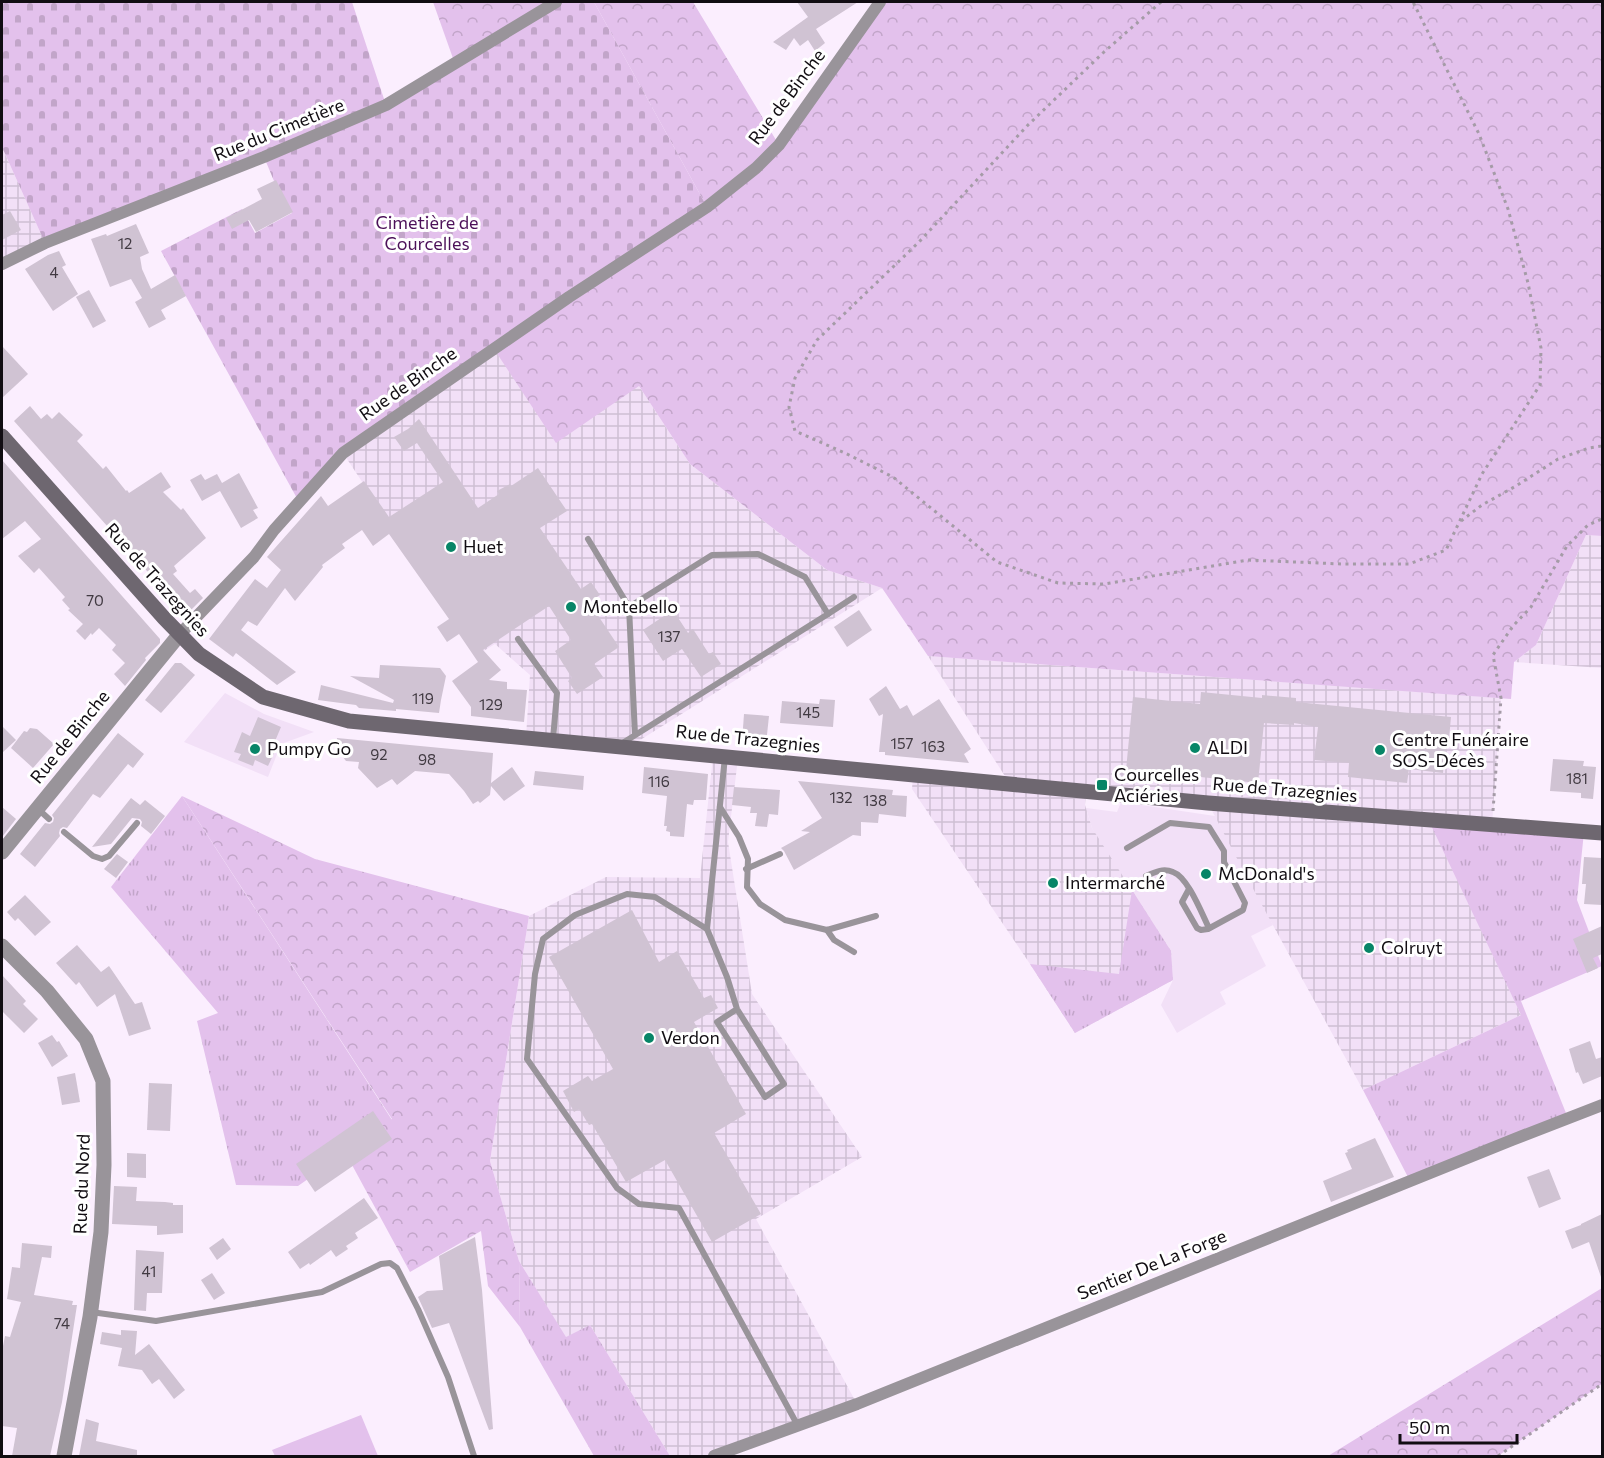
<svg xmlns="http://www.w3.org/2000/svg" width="1604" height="1458" viewBox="0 0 1604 1458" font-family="Commissioner,sans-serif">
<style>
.built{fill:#f2e0f7}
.industrial{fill:url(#industrial-grid)}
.grass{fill:url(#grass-tufts)}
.forest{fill:url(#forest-crowns)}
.cemetery{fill:url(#cemetery-stones)}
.pitch{fill:#e3c1ec}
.building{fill:#d0c3d3}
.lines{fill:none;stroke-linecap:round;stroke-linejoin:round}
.path{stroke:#a59ba7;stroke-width:3;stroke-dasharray:3 4.5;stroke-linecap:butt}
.service{stroke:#99949a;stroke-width:6}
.minor{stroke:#99949a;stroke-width:12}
.tertiary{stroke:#99949a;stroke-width:15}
.secondary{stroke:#6e6770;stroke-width:15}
.poi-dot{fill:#078567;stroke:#fff;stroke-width:2}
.labels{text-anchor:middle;stroke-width:6;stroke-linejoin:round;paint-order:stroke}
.number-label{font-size:15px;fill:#413a42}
.street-label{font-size:18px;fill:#110d12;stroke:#fff}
.park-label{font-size:18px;fill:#4c1159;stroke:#fff}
.poi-label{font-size:18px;fill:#110d12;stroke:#fff;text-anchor:start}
</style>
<defs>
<pattern id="industrial-grid" width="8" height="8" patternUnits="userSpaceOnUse" patternTransform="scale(1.5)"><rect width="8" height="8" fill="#f2e0f7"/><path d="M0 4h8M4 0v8" fill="none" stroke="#cebfd3"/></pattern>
<pattern id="grass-tufts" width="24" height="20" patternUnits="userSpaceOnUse" patternTransform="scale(1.5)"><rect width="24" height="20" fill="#e3c1ec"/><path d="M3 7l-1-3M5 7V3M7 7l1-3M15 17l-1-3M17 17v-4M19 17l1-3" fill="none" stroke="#c2a5c9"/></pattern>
<pattern id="forest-crowns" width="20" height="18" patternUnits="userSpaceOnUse" patternTransform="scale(1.5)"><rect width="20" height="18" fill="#e3c1ec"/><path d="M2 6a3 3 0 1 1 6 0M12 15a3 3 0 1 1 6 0" fill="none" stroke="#c2a5c9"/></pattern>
<pattern id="cemetery-stones" width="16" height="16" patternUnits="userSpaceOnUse" patternTransform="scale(1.5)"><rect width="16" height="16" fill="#e3c1ec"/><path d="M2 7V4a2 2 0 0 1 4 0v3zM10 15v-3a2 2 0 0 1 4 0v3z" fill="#c2a5c9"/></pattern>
</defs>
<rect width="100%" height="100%" fill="#fbeefe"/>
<!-- built -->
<g class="built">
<path d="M225,693L264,714L314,732L281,744L268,777L184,742Z"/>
<path d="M1121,802L1215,816L1273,925L1251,936L1266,966L1220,992L1226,1004L1177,1033L1161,1005L1173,980L1171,951L1101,844L1092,828L1086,808L1117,812Z"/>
</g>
<!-- industrial -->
<g class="industrial">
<path d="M2,147L45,243L2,264Z"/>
<path d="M494,349L639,386L690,464L827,570L882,588L629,747L526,737L530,675L495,644L477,655L343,453Z"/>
<path d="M1586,535L1602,536V668L1514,662L1536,645Z"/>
<path d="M928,656L1501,698L1492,825L1430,821L1521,1015L1363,1090L1245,874L1208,803L1086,792L1085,805L1092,828L1171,951L1173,980L1075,1033L1030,964L912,789L913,775L1010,784Z"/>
<path d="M713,756L738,758L728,842L752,994L862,1157L756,1219L857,1404L714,1456H670L590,1325L566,1338L519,1261L490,1161L529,916L606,877L700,878Z"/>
</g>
<!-- grass -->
<g class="grass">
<path d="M182,796L392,1120L298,1186L236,1185L197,1021L218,1013L111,887Z"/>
<path d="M1429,821L1584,832L1577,900L1602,966L1521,1001L1568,1118L1410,1181L1363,1090L1521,1015Z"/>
<path d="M1132,890L1171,951L1173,980L1075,1033L1030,964L1119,974Z"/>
<path d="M519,1261L566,1337L590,1325L670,1456H594L520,1327Z"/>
</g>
<!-- forest -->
<g class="forest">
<path d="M433,2H556L455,64Z"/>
<path d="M594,2H693L779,145L880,2H1602V536L1586,535L1536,645L1514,662L1511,699L928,656L882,588L827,570L690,464L639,386L556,443L494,349L707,207Z"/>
<path d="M182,796L315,859L529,916L490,1161L519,1261L520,1327L488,1286L481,1231L410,1272L345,1152L392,1119Z"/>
<path d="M1602,1288V1384L1498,1456H1328Z"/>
</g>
<!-- cemetery -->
<path class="cemetery" d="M2,2H352L386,105L556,2H594L707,207L343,453L299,502L161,251L242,209L255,233L292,213L274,181L264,157L45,243L2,147Z"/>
<!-- pitch -->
<path class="pitch" d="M361,1415L378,1456H275L272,1450Z"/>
<!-- building -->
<g class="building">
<path d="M797,2H858L816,29L825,43L815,51L808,40L800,46L794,38L786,50L773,42L808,17Z"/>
<path d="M276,180L293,212L256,232L249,220L232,229L226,218L262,199L257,189Z"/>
<path d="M10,211L21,230L2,240V215Z"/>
<path d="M136,224L149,253L140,257L142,269L151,289L175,275L186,296L161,310L166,319L149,328L135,302L142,298L131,279L110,287L91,239L106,234L107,236Z"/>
<path d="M59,251L66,265L62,267L78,294L53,311L25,269L48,255Z"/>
<path d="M89,290L106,321L93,328L76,297Z"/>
<path d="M2,346L28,374L2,398Z"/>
<path d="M30,406L41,419L47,414L52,419L59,412L83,435L77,441L103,469L106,466L126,491L127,490L129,493L161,472L171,487L163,492L181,510L183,508L206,538L174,566L177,571L173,574L190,593L195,589L203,598L186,615L14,421Z"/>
<path d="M419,419L478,508L499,494L497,491L510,484L511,486L538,468L567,511L540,528L581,589L591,582L600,595L589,602L619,647L594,664L603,677L577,694L568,681L572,678L555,651L571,640L549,606L483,650L501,670L489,680L507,682V689L527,690L524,722L471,716V707L452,681L478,662L459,634L447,642L437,627L449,619L389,534L373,546L362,530L342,544L345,548L322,565L323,567L295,601L285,588L257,626L248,621L241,630L296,672L277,685L236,653L233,657L209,639L255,579L267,588L281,570L267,557L321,496L328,506L364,481L389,517L443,482L417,443L404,451L394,437L408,429Z"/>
<path d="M2,460L160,639V643L145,658L146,660L125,686L114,674L125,663L112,650L116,645L99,628L92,635L91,633L85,640L76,631L83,624L68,610L70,609L62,600L65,597L39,568L34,573L18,556L41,539L25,521L2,539Z"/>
<path d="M239,473L258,508L253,510L258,518L241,528L220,491L202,501L190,480L201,474L205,480L217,474L222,483Z"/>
<path d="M673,610L688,633L693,629L709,654L713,652L721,664L701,677L682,649L663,661L643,630Z"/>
<path d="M859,610L872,630L847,647L834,627Z"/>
<path d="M175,663H181L195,675L161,713L145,700Z"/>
<path d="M380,665L440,668L446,676L441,700L439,713L396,709V711L359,708L356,705L318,700L321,685L393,703L394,700L350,676L379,678Z"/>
<path d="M886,686L900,709L907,705L913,716L939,699L971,749L964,754L969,763L885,755V752H879L883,714L879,716L869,699Z"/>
<path d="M1201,692L1262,698V695L1296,698V702L1451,717L1449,739H1446L1443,773L1409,769L1407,783L1348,777L1349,763L1314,760L1318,727L1294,723V725L1264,723L1258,783L1172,774V778L1144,776V772L1126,770L1133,697L1200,704Z"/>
<path d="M820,699L835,700L833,727L780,723L782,701L819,704Z"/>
<path d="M744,714L769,716L766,744L742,742Z"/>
<path d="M258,717L281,727L273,746L277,747L268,766L255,760L253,766L238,760L241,754L234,752L242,732L250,736Z"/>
<path d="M2,726L16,740L2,753Z"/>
<path d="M30,728L37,729L54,744L33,768L11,748L24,731L27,732Z"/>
<path d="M118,733L144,754L133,768L128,764L100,798L93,794L67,828L63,827L60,829L59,833L60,836L35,867L20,854L45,823L50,824L53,822L54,818L52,815Z"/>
<path d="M337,738L493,753L491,783L512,767L525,786L504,801L491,786L490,795L480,803L478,801L473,804L464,791L449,774L415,771L397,785L392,779L377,788L358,768L359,762L346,761L336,748Z"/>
<path d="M1553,759L1584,761L1583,766L1596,767L1593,799L1581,798V793L1550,791Z"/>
<path d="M644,767L708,774L706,800H694L693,805L687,804L684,837L670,836V832L666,831L667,826H664L667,796L642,793Z"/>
<path d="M535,771L584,776L583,790L533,785Z"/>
<path d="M798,781L893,790L892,795L907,796L906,817L879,814L878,823L861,822V836L853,835L794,870L784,851L781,848L810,832L801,831L822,818Z"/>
<path d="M734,787L780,790L778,815L769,814L767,827L755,826L757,813H750L751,807L732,805Z"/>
<path d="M131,798L140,805L145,800L165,816L151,834L141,826L142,822L140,819L132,818L111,844L92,847Z"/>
<path d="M2,807L16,819L2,837Z"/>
<path d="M117,854L128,862L116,878L104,869Z"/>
<path d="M1584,857L1602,858V905L1584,904L1586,884H1582Z"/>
<path d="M25,895L51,922L35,936L18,918L15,921L7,912Z"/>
<path d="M632,910L659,962L677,951L704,998L711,995L718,1008L694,1022L746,1114L714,1133L761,1214L712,1242L665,1160L626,1182L592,1124L589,1125L579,1109L574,1112L563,1091L588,1076L592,1081L613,1069L549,957Z"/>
<path d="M1602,926V954L1593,958L1598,968L1587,973L1573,939Z"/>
<path d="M77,945L101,972L109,966L135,1004L142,1002L151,1029L129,1036L115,994L97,1007L79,982L76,985L56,963Z"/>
<path d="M2,975L26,1001L23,1004L38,1019L24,1033L2,1011Z"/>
<path d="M52,1035L57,1042L59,1041L68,1056L52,1067L38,1043Z"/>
<path d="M1590,1041L1596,1059L1602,1057V1076L1583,1084L1578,1072L1576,1073L1569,1049Z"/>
<path d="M75,1073L80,1102L62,1105L57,1077Z"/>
<path d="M149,1083L172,1084L170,1131L147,1130Z"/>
<path d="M373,1111L392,1139L315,1192L296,1164Z"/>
<path d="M1375,1138L1394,1177L1331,1202L1323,1181L1352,1169L1345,1153L1348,1152L1347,1150Z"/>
<path d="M127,1153L146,1154V1178L127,1177Z"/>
<path d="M1549,1169L1561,1199L1539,1208L1527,1177Z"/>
<path d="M114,1186L137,1187L136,1201L165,1202L173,1203V1205H183V1233L157,1235V1226L112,1224Z"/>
<path d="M364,1198L378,1218L355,1233L358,1238L346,1246L348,1249L336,1257L331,1250L310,1265L309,1263L300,1269L288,1252Z"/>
<path d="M1602,1214V1276L1601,1277L1589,1242L1572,1249L1565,1231L1581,1225V1224Z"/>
<path d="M475,1237L482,1290L493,1429L489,1430L449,1323L432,1328L418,1297L427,1291L443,1290L439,1256Z"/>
<path d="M223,1238L231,1249L217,1260L209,1248Z"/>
<path d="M22,1243L52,1246L51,1258L42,1257L34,1295L73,1301L72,1305H77L62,1402L50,1456H12L17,1428L2,1426V1346H3L5,1336L10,1337L21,1302L7,1299L12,1267L20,1268Z"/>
<path d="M136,1250L164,1252L162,1293H147L146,1311L134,1310Z"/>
<path d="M212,1273L225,1293L214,1300L201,1280Z"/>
<path d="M121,1330L137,1331L135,1355L149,1344L185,1390L174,1399L159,1379L152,1384L142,1370L118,1366L122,1348L100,1344L102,1332L121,1335Z"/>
<path d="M86,1419L99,1423L96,1441L137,1450V1456H79Z"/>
</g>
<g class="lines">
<!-- path -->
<g class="path">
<path d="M1161,2L1104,52L1028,125L919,242L817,340L795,378L789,407L795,431L845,453L893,477L997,562L1058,583L1105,584L1248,560L1342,564H1409L1446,550L1482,474L1540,385L1541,348L1528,283L1508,209L1479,134L1413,2"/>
<path d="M1461,521L1482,505L1516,486L1558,459L1589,448L1602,446"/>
<path d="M1493,811L1501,698L1493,655L1513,626L1531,607L1567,546L1588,525L1602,519"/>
<path d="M1498,1456L1602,1384"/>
</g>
<!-- service -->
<g class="service">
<path d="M588,539L629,607"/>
<path d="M828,614L854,597"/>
<path d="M518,639L557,693L553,739"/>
<path d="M621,744L828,614L805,577L758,554L712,555L629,607L635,735"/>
<path d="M725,757L707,929L727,977L737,1009L784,1084L765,1097L717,1022L737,1009"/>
<path d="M720,807L739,837L748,859L747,887L760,904L785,920L827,930L876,916"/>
<path d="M38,809L49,819"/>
<path d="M64,832L93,856L102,859L109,856L137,823"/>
<path d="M1127,848L1170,823L1209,827L1224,851V862L1245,903L1243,910L1208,929L1201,930L1197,928L1182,902L1189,889"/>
<path d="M746,869L780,854"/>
<path d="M1146,876C1155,872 1163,868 1173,872C1188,877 1202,914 1209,928"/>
<path d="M707,929L655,897L627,894L575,915L543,939L535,974L527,1059L617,1188L639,1204L679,1208L798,1426"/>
<path d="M827,930L834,940L854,952"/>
<path d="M91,1312L156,1321L322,1292L381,1264L390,1263L397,1268L418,1309L448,1377L474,1456"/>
</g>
<!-- minor -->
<g class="minor">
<path d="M2,264L45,243L264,157L386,105L556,2"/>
<path d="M179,635L254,557L274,530L343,453L569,297L707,207L756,168L779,145L880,2"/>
<path d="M714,1456L857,1404L1512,1140L1602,1105"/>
</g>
<!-- tertiary -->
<g class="tertiary">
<path d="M2,852L179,635"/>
<path d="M2,946L47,991L86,1039L103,1081L104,1165L101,1232L90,1317L64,1456"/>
</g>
<!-- secondary -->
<path class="secondary" d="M2,436L164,618L199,654L263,697L349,721L1208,803L1602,833"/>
</g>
<!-- markers -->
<g class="poi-dot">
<circle cx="451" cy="547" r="6"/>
<circle cx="571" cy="607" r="6"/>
<circle cx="1195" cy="748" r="6"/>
<circle cx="255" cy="749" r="6"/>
<circle cx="1380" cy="750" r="6"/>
<rect x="1096" y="779" width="12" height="12" rx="3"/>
<circle cx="1206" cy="874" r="6"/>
<circle cx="1053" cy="883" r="6"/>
<circle cx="1369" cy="948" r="6"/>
<circle cx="649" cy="1038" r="6"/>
</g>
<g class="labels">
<!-- number labels -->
<g class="number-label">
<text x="125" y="249">12</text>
<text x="54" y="278">4</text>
<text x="95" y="606">70</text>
<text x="669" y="642">137</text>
<text x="423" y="704">119</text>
<text x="491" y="710">129</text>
<text x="808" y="718">145</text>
<text x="902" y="749">157</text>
<text x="933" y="752">163</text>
<text x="379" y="760">92</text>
<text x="427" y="765">98</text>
<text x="1577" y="784">181</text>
<text x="659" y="787">116</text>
<text x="841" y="803">132</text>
<text x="875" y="806">138</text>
<text x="149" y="1277">41</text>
<text x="62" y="1329">74</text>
</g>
<!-- street labels -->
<g class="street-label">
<text transform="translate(787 97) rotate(-53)" y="6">Rue de Binche</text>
<text transform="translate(279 130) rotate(-22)" y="6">Rue du Cimetière</text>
<text transform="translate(408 384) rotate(-35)" y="6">Rue de Binche</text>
<text transform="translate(157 580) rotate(48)" y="6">Rue de Trazegnies</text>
<text transform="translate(70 737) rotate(-51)" y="6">Rue de Binche</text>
<text transform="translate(748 739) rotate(6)" y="6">Rue de Trazegnies</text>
<text transform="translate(1285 790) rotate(5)" y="6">Rue de Trazegnies</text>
<text transform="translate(82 1184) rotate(-88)" y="6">Rue du Nord</text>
<text transform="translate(1152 1265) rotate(-22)" y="6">Sentier De La Forge</text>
</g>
<!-- park labels -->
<g class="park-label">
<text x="427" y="229">Cimetière de<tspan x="427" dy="21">Courcelles</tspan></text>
</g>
<!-- poi labels -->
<g class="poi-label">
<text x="463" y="553">Huet</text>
<text x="583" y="613">Montebello</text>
<text x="1392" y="746">Centre Funéraire<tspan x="1392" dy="21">SOS-Décès</tspan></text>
<text x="1207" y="754">ALDI</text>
<text x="267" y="755">Pumpy Go</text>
<text x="1114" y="781">Courcelles<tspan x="1114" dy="21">Aciéries</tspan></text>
<text x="1218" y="880">McDonald's</text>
<text x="1065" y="889">Intermarché</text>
<text x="1381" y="954">Colruyt</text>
<text x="661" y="1044">Verdon</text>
</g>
</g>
<!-- border -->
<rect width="1604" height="1458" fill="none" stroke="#110d12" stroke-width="6"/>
<!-- scale -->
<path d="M1400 1434v9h117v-9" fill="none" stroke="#110d12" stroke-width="3"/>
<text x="1409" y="1434" font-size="18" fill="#110d12" stroke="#ffffff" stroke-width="4.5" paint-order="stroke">50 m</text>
</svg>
